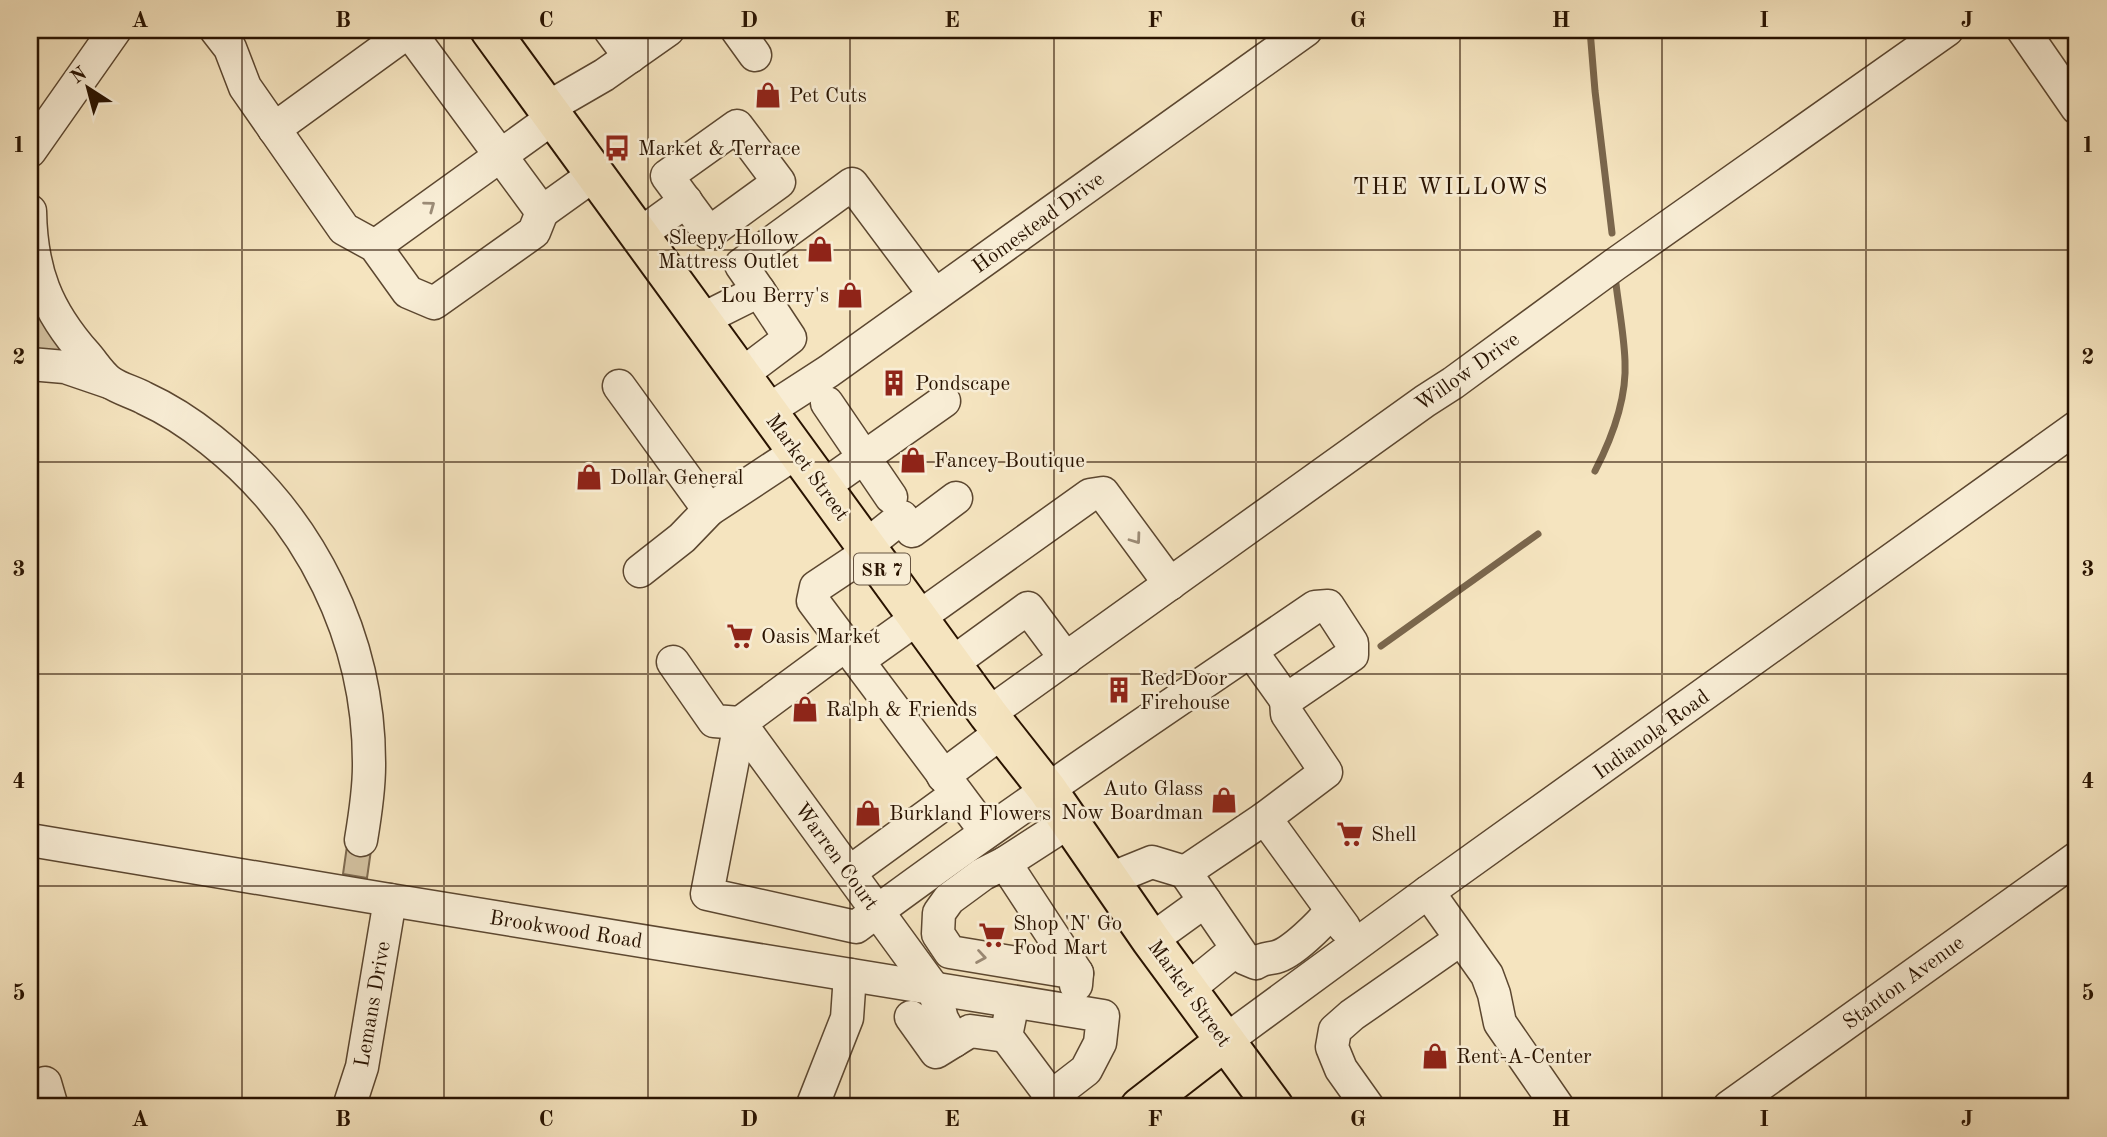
<svg xmlns="http://www.w3.org/2000/svg" width="2107" height="1137" viewBox="0 0 2107 1137" font-family="'Old Standard TT',serif">
<style>
.green{fill:#d2c09f;stroke:#7e6a50;stroke-width:2}
.lines{fill:none;stroke-linecap:round;stroke-linejoin:round}
.stream{stroke:#7a664c;stroke-width:7}
.minor-casing{stroke:#5c4730;stroke-width:35}
.major-casing{stroke:#291301;stroke-width:42}
.minor{stroke:#f8edd5;stroke-width:32}
.major{stroke:#f5e4bf;stroke-width:38}
.oneway{stroke:#9b8b76}
.grid{fill:none;stroke:#291301;stroke-width:2;stroke-opacity:0.55}
.labels{text-anchor:middle;stroke-width:5;stroke-linejoin:round;paint-order:stroke}
.shield{fill:#f8edd5;stroke:#675441;stroke-width:2}
.shield-label{font-size:19px;font-weight:bold;fill:#291301}
.poi-label{font-size:21px;fill:#291301;stroke:#f8edd5;text-anchor:start}
.street-label{font-size:21px;fill:#291301;stroke:#f8edd5}
.neighbourhood-label{font-size:23px;letter-spacing:2px;fill:#291301;stroke:#f8edd5}
.neatline{fill:none;stroke:#291301;stroke-width:2.5}
.grid-label{font-size:23px;text-anchor:middle;font-weight:bold;fill:#291301}
</style>
<rect width="100%" height="100%" fill="#f5e4bf"/>
<filter id="stains"><feTurbulence type="fractalNoise" baseFrequency=".00286" numOctaves="4"/><feColorMatrix values="0 0 0 0 .2 0 0 0 0 .09 0 0 0 0 .02 0 0 0 .5 -.17"/></filter>
<radialGradient id="worn" r=".72"><stop offset=".6" stop-color="#630" stop-opacity="0"/><stop offset="1" stop-color="#630" stop-opacity=".3"/></radialGradient>
<!-- green -->
<g class="green">
<path d="M30,211V235L109,382L30,364Z"/>
<path d="M347,846L371,850L367,878L343,874Z"/>
</g>
<g class="lines">
<!-- stream -->
<g class="stream">
<path d="M1590,30L1595,91L1612,233"/>
<path d="M1595,471C1612,438 1627,399 1625,361C1624,335 1619,309 1616,284"/>
<path d="M1381,646L1538,534"/>
</g>
<!-- minor casing -->
<g class="minor-casing">
<g id="minor">
<path d="M216,30L230,48L245,87L344,229L375,246L408,292L434,303L534,232L542,212"/>
<path d="M408,30L542,212L595,174"/>
<path d="M610,30L630,57"/>
<path d="M737,30L755,55"/>
<path d="M2023,30L2077,108"/>
<path d="M547,108L604,75L668,30"/>
<path d="M737,126L779,182L709,233L667,176Z"/>
<path d="M274,129L409,31"/>
<path d="M30,151L115,30"/>
<path d="M30,211C31,270 46,310 86,355C93,363 101,376 110,382C120,389 133,392 144,398C168,409 191,424 211,440C311,519 370,639 369,766C369,791 365,816 361,840"/>
<path d="M639,235L686,201"/>
<path d="M375,246L554,117"/>
<path d="M759,291L741,265L852,184L935,295"/>
<path d="M701,320L759,291L790,338L741,375"/>
<path d="M30,364L65,367L109,382"/>
<path d="M619,386L709,510L797,452"/>
<path d="M827,403L891,497"/>
<path d="M767,411L829,371L1306,30"/>
<path d="M822,487L944,401"/>
<path d="M866,546L902,517L912,531L956,498"/>
<path d="M870,551L816,587L813,601L986,832"/>
<path d="M640,571L682,538L709,510"/>
<path d="M1251,651L1286,700"/>
<path d="M859,660L1090,495L1103,493L1170,584"/>
<path d="M673,662L714,721L740,723L847,644"/>
<path d="M951,664L1028,608L1066,659"/>
<path d="M988,714L1425,401L1453,383L1614,265L1947,30"/>
<path d="M740,723L707,894L856,927C1005,816 1161,712 1315,607L1328,606L1352,643V655L1286,700L1287,714L1326,772L1265,818L1185,872L1244,958L1256,963C1263,958 1268,959 1276,957C1292,953 1321,924 1331,911"/>
<path d="M740,723L934,989L942,1019L954,1041"/>
<path d="M943,776L1002,732"/>
<path d="M1265,818L1344,927"/>
<path d="M1070,821L1005,863L1077,973L1076,985"/>
<path d="M30,840L390,900L1103,1016L1100,1043L1086,1070L1051,1097"/>
<path d="M1005,863L983,874L949,899L939,913L938,934L950,952L1077,973"/>
<path d="M850,872L957,794"/>
<path d="M1110,879L1152,862L1185,872"/>
<path d="M1428,892L1487,975L1494,994L1500,1023L1558,1107"/>
<path d="M1151,940L1205,901"/>
<path d="M1188,989L1237,949"/>
<path d="M1013,1002L1006,1036L1059,1107"/>
<path d="M911,1017L936,1052L970,1031L1006,1036"/>
<path d="M1225,1041L1428,892L2077,427"/>
<path d="M45,1083L52,1107"/>
<path d="M349,1107L362,1067L390,900"/>
<path d="M812,1107L847,1018L850,975"/>
<path d="M1368,1107L1341,1069L1332,1047L1335,1030L1352,1015L1461,939"/>
<path d="M1729,1107L2077,858"/>
</g>
</g>
<!-- major casing -->
<g class="major-casing">
<g id="major">
<path d="M490,30L988,714L1047,789L1151,940L1274,1107"/>
<path d="M1140,1107L1225,1041"/>
</g>
</g>
<!-- minor -->
<use href="#minor" class="minor"/>
<!-- major -->
<use href="#major" class="major"/>
</g>
<!-- one-way arrows -->
<defs><path id="oneway-chevron" d="M-2-3.5L2.5 0L-2 3.5" fill="none" stroke-width="1.6" stroke-linecap="round" stroke-linejoin="round" transform="scale(1.75)"/></defs>
<g class="oneway">
<use href="#oneway-chevron" transform="translate(430 206) rotate(-36)"/>
<use href="#oneway-chevron" transform="translate(1136 539) rotate(54)"/>
<use href="#oneway-chevron" transform="translate(981 957) rotate(9)"/>
</g>
<!-- grid -->
<path class="grid" d="M242,30V1107M444,30V1107M648,30V1107M850,30V1107M1054,30V1107M1256,30V1107M1460,30V1107M1662,30V1107M1866,30V1107M30,250H2077M30,462H2077M30,674H2077M30,886H2077"/>
<!-- icons -->
<defs>
<g id="shop-bare" transform="scale(2.1)"><path d="M-5-2.5h2.3a2.7 3.5 0 0 1 5.4 0H5L5.5 6h-11ZM-1.5-2.5h3a1.5 2.3 0 0 0-3 0Z" fill="#8f2418" stroke="#f8edd5" stroke-width="2.5" paint-order="stroke"/></g>
<g id="bus-bare" transform="scale(2.1)"><path d="M-5-6H5V4H4V6H2V4H-2V6H-4V4H-5ZM-3.5-4V0h7V-4ZM-3.5 1.2v1.5H-2V1.2ZM2 1.2v1.5H3.5V1.2Z" fill="#8f2418" stroke="#f8edd5" stroke-width="2.5" paint-order="stroke"/></g>
<g id="building-bare" transform="scale(2.1)"><path d="M-4-6H4V6H1V3H-1V6H-4ZM-2.5-4.3h1.7v1.8h-1.7ZM.8-4.3h1.7v1.8H.8ZM-2.5-1h1.7V.8h-1.7ZM.8-1h1.7V.8H.8Z" fill="#8f2418" stroke="#f8edd5" stroke-width="2.5" paint-order="stroke"/></g>
<g id="supermarket-bare" transform="scale(2.1)"><path d="M-6-5.5h2.5l.6 2H6L4.5 2H-2.5L-4.4-4H-6ZM-1.5 3.2a1.3 1.3 0 1 0 .1 0ZM3 3.2a1.3 1.3 0 1 0 .1 0Z" fill="#8f2418" stroke="#f8edd5" stroke-width="2.5" paint-order="stroke"/></g>
</defs>
<g fill-rule="evenodd">
<use href="#shop-bare" x="768" y="95"/>
<use href="#bus-bare" x="617" y="148"/>
<use href="#shop-bare" x="820" y="249"/>
<use href="#shop-bare" x="850" y="295"/>
<use href="#building-bare" x="894" y="383"/>
<use href="#shop-bare" x="913" y="460"/>
<use href="#shop-bare" x="589" y="477"/>
<use href="#supermarket-bare" x="740" y="636"/>
<use href="#building-bare" x="1119" y="690"/>
<use href="#shop-bare" x="805" y="709"/>
<use href="#shop-bare" x="1224" y="800"/>
<use href="#shop-bare" x="868" y="813"/>
<use href="#supermarket-bare" x="1350" y="834"/>
<use href="#supermarket-bare" x="992" y="935"/>
<use href="#shop-bare" x="1435" y="1056"/>
</g>
<g class="labels">
<!-- shield labels -->
<rect class="shield" x="854" y="553.5" width="56" height="31" rx="5"/>
<g class="shield-label">
<text x="882" y="576">SR 7</text>
</g>
<!-- poi labels -->
<g class="poi-label">
<text x="789" y="102">Pet Cuts</text>
<text x="638" y="155">Market &amp; Terrace</text>
<text x="799" y="244" text-anchor="end">Sleepy Hollow<tspan x="799" dy="24">Mattress Outlet</tspan></text>
<text x="829" y="302" text-anchor="end">Lou Berry's</text>
<text x="915" y="390">Pondscape</text>
<text x="934" y="467">Fancey Boutique</text>
<text x="610" y="484">Dollar General</text>
<text x="761" y="643">Oasis Market</text>
<text x="1140" y="685">Red Door<tspan x="1140" dy="24">Firehouse</tspan></text>
<text x="826" y="716">Ralph &amp; Friends</text>
<text x="1203" y="795" text-anchor="end">Auto Glass<tspan x="1203" dy="24">Now Boardman</tspan></text>
<text x="889" y="820">Burkland Flowers</text>
<text x="1371" y="841">Shell</text>
<text x="1013" y="930">Shop 'N' Go<tspan x="1013" dy="24">Food Mart</tspan></text>
<text x="1456" y="1063">Rent-A-Center</text>
</g>
<!-- street labels -->
<g class="street-label">
<text transform="translate(1038 222) rotate(-36)" y="7">Homestead Drive</text>
<text transform="translate(1467 371) rotate(-35)" y="7">Willow Drive</text>
<text transform="translate(808 467) rotate(54)" y="7">Market Street</text>
<text transform="translate(1651 734) rotate(-36)" y="7">Indianola Road</text>
<text transform="translate(837 856) rotate(54)" y="7">Warren Court</text>
<text transform="translate(566 929) rotate(9)" y="7">Brookwood Road</text>
<text transform="translate(1903 982) rotate(-36)" y="7">Stanton Avenue</text>
<text transform="translate(1190 993) rotate(54)" y="7">Market Street</text>
<text transform="translate(372 1004) rotate(-80)" y="7">Lemans Drive</text>
</g>
<!-- neighbourhood labels -->
<g class="neighbourhood-label">
<text x="1451" y="194">THE WILLOWS</text>
</g>
</g>
<!-- margin -->
<rect width="2107" height="1137" fill="none" stroke="#f5e4bf" stroke-width="77"/>
<!-- north arrow -->
<g transform="translate(88 88) rotate(324)" stroke="#f8edd5" stroke-width="5" paint-order="stroke">
<path d="M0-5L12 26L0 18L-12 26Z" fill="#291301"/>
<text y="-10" font-size="19" font-weight="bold" text-anchor="middle" fill="#291301">N</text>
</g>
<rect x="38" y="38" width="2030" height="1060" class="neatline"/>
<g class="grid-label">
<text x="140" y="27">A</text>
<text x="343" y="27">B</text>
<text x="546" y="27">C</text>
<text x="749" y="27">D</text>
<text x="952" y="27">E</text>
<text x="1155" y="27">F</text>
<text x="1358" y="27">G</text>
<text x="1561" y="27">H</text>
<text x="1764" y="27">I</text>
<text x="1967" y="27">J</text>
<text x="19" y="152">1</text>
<text x="2088" y="152">1</text>
<text x="19" y="364">2</text>
<text x="2088" y="364">2</text>
<text x="19" y="576">3</text>
<text x="2088" y="576">3</text>
<text x="19" y="788">4</text>
<text x="2088" y="788">4</text>
<text x="19" y="1000">5</text>
<text x="2088" y="1000">5</text>
<text x="140" y="1126">A</text>
<text x="343" y="1126">B</text>
<text x="546" y="1126">C</text>
<text x="749" y="1126">D</text>
<text x="952" y="1126">E</text>
<text x="1155" y="1126">F</text>
<text x="1358" y="1126">G</text>
<text x="1561" y="1126">H</text>
<text x="1764" y="1126">I</text>
<text x="1967" y="1126">J</text>
</g>
<rect width="100%" height="100%" filter="url(#stains)"/>
<rect width="100%" height="100%" fill="url(#worn)"/>
</svg>
